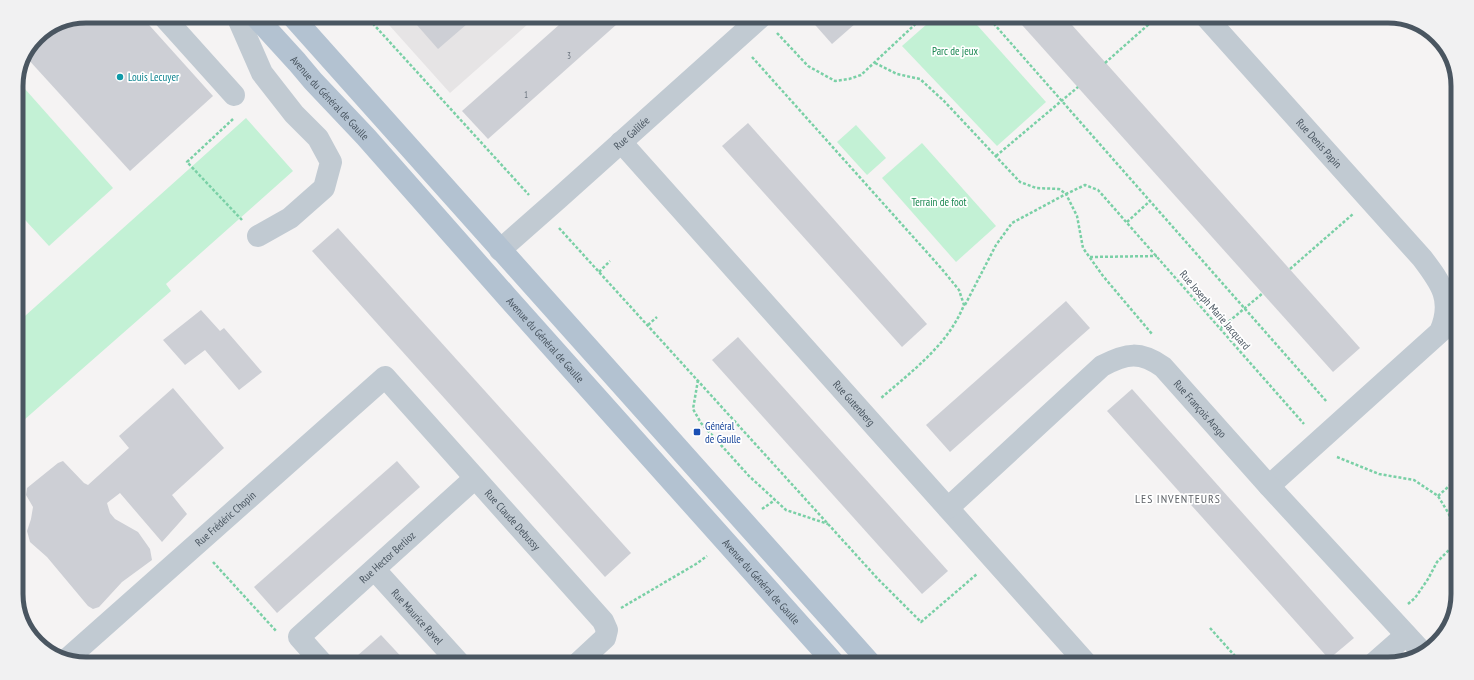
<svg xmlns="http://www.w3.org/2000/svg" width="1474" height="680" viewBox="0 0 1474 680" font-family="'PT Sans Narrow',sans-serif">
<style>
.education{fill:#e6e4e5}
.green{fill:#c3f1d5}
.building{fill:#cdcfd5}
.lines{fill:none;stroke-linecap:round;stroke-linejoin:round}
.path{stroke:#7ad0a6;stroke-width:2.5;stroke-dasharray:3 2;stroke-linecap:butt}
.minor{stroke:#c1cad2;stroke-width:22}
.major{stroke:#b3c2d1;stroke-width:22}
.rail-casing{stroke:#b5b8bd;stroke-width:4.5}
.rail{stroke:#fff;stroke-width:3;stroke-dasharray:9;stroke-linecap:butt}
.culture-dot{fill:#0f9aa8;stroke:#fff;stroke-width:1.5}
.transit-dot{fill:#1a4fb4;stroke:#fff;stroke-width:1.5}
.labels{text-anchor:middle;stroke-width:3.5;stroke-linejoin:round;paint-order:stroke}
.number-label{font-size:9px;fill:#6b747e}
.park-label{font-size:11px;fill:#17864f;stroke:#fff}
.culture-label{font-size:11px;fill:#0d838f;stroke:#fff;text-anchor:start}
.street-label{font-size:11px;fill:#4a5661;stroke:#fff}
.transit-label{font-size:11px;fill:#164399;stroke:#fff;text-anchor:start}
.neighbourhood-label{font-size:12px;letter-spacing:1px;fill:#5f6368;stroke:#fff}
.rim{fill:none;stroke:#4a5661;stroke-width:5}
</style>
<rect width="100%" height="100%" fill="#f5f3f3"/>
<!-- education -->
<path class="education" d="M381,16H537L450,93Z"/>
<!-- green -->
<g class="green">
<path d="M936,16H969L1046,102L997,146L902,46Z"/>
<path d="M17,80L113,188L49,246L16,210Z"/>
<path d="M246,118L293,171L166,284L171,291L16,427V324Z"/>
<path d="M856,125L886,158L867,175L837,142Z"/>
<path d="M922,143L996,226L956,262L882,178Z"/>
</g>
<!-- building -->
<g class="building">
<path d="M86,16H141L213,96L130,171L27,58L37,36L60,21Z"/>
<path d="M409,16H460L467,24L438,49Z"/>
<path d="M569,16H626L488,139L462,111Z"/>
<path d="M812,16H864L832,44L809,18Z"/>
<path d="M1014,16H1064L1360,348L1333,372Z"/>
<path d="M748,123L927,324L902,347L722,146Z"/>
<path d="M338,228L631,553L605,577L312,251Z"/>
<path d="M1066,301L1090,328L950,452L926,425Z"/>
<path d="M201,310L220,331L224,328L262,372L239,390L205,350L185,365L163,340Z"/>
<path d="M738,337L948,571L922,594L712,360Z"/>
<path d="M173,388L224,448L172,495L187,514L162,542L120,493L107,503L110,513L115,519L138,532L150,549L152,560L122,582L99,607L93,609L88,606L47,557L30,542L27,531L31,519L33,507L26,495L27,488L58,463L63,461L84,483L88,485L129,448L119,436Z"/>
<path d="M1132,389L1354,638L1329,659L1107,411Z"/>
<path d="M397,461L420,487L277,613L254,587Z"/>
<path d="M381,635L408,664H364L357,656Z"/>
</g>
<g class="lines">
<!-- path -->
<g class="path">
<path d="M366,16L529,195"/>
<path d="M987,16L1327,402"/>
<path d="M777,33L808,66L835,81L849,79L861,75L924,16"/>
<path d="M752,57L941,268L959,290L964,305C948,345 912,371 880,399"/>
<path d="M875,63L897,74L920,79L944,101L1020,182L1036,188L1059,189L1066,194L1085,185L1098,190L1304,424"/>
<path d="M1105,63L1158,16"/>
<path d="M233,119L187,162L242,220"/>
<path d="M996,156L1078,87"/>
<path d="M1127,222L1150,201"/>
<path d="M559,228L878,579L921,622L977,574"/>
<path d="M1090,257L1157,256"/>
<path d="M1290,269L1353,214"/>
<path d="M599,272L610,261"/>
<path d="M965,305L996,245L1012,223L1066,194L1077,216L1083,248L1103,276L1152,334"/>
<path d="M648,325L657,317"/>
<path d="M1221,328L1263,293"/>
<path d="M698,380L693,409L701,423L749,476L786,510L828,524"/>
<path d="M1337,457L1379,474L1414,480L1438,496L1449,514L1455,544L1456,577L1458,584"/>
<path d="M1438,496L1458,478"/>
<path d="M762,509L775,500"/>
<path d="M213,562L277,632"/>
<path d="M1408,604L1415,598L1428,579L1437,562L1455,544"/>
<path d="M621,608L696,564L707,556"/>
<path d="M1210,628L1242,664"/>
</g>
<!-- minor -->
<g class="minor">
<path d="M163,16L234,95"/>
<path d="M237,16L262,73L294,114L318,138L331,162L324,188L290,218L258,236"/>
<path id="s1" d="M1205,16L1422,258C1441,283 1454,300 1440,332L1269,486"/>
<path id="s2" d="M621,142L1087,664"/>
<path id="s3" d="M500,250L559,198L762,16"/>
<path id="s4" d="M948,508L1102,366C1127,353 1140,351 1163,367L1269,486L1423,653"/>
<path id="s5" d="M375,570L460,664"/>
<path id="s6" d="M66,660L385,377L603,621L607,630L605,638L577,664"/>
<path id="s7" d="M323,664L299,637L475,478"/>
<path d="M1373,664L1406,635"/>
</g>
<!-- major -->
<g class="major">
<path id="s8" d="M255,16L297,62L313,81L366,137L508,298L835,664"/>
<path d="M292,16L871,664"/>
</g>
<!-- rail casing -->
<g class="rail-casing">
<path id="rail" d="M1422,28L1448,52"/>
</g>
<!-- rail -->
<use href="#rail" class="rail"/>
</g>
<!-- markers -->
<circle class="culture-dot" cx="120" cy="77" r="4"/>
<rect class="transit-dot" x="693" y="428" width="8" height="8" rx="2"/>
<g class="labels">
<!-- number labels -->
<g class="number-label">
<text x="569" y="59">3</text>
<text x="526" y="98">1</text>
</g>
<!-- park labels -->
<g class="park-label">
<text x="955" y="55">Parc de jeux</text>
<text x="939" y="206">Terrain de foot</text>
</g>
<!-- culture labels -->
<g class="culture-label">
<text x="128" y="81">Louis Lecuyer</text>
</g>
<!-- street labels -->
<g class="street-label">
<text dy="4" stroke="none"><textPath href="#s8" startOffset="111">Avenue du Général de Gaulle</textPath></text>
<text dy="4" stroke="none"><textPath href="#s3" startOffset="176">Rue Galilée</textPath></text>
<text dy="4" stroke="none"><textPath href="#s1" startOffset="171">Rue Denis Papin</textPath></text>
<text transform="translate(1215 310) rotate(49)" y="4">Rue Joseph Marie Jacquard</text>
<text dy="4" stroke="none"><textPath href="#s8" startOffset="435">Avenue du Général de Gaulle</textPath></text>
<text dy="4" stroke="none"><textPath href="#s2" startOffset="350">Rue Gutenberg</textPath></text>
<text dy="4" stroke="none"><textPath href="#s4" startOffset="331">Rue François Arago</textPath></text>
<text dy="4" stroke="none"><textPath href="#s6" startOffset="213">Rue Frédéric Chopin</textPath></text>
<text dy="4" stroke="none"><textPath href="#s6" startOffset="618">Rue Claude Debussy</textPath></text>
<text dy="4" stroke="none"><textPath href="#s7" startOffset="155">Rue Hector Berlioz</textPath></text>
<text dy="4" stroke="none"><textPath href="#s8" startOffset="759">Avenue du Général de Gaulle</textPath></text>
<text dy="4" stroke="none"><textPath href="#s5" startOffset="63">Rue Maurice Ravel</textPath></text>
</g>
<!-- transit labels -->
<g class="transit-label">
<text x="705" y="430">Général<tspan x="705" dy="13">de Gaulle</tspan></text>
</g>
<!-- neighbourhood labels -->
<g class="neighbourhood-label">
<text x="1178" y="503">LES INVENTEURS</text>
</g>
</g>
<!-- crop -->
<path d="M0 0H1474V680H0ZM86 23H1388A63 63 0 0 1 1451 86V594A63 63 0 0 1 1388 657H86A63 63 0 0 1 23 594V86A63 63 0 0 1 86 23Z" fill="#f1f1f2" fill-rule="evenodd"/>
<path class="rim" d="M86 23H1388A63 63 0 0 1 1451 86V594A63 63 0 0 1 1388 657H86A63 63 0 0 1 23 594V86A63 63 0 0 1 86 23Z"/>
</svg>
